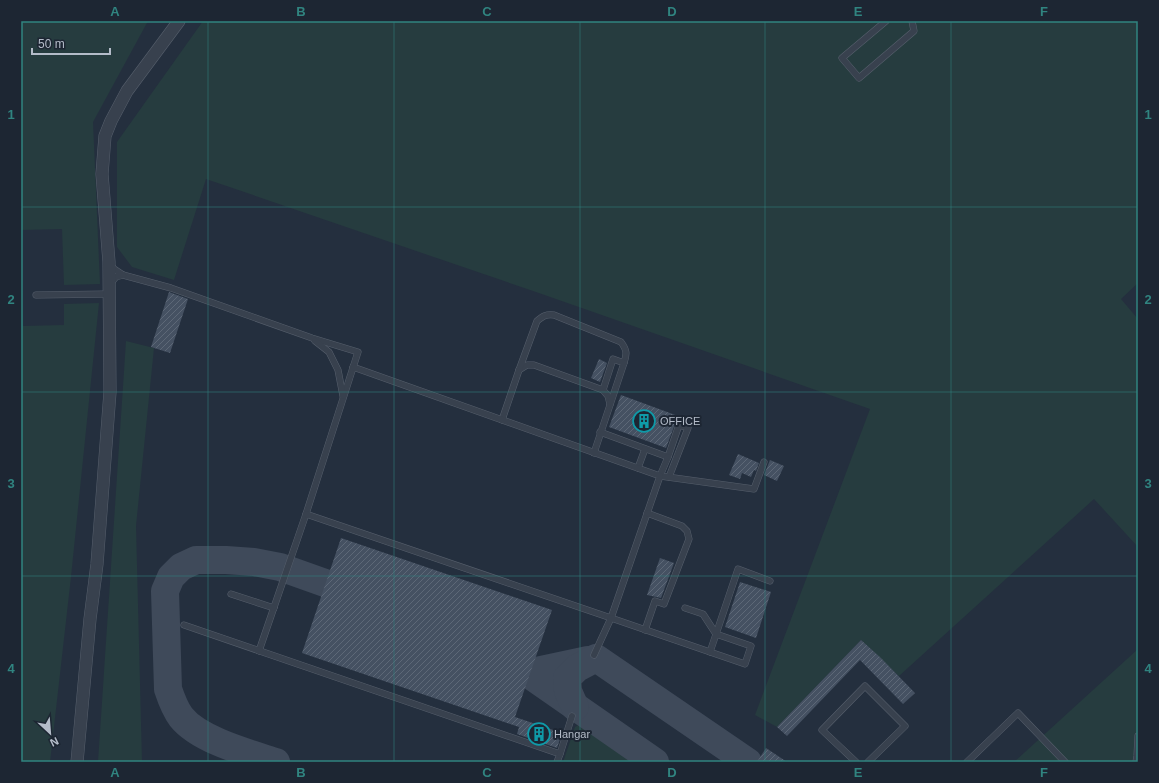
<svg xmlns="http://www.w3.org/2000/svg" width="1159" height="783" viewBox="0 0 1159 783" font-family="Arial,sans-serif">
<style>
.green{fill:#263c3f}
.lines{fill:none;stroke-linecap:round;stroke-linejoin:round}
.taxiway{stroke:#3f4a5a;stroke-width:28}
.building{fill:url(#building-hatch)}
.service-casing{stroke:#565f6c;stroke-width:7}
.minor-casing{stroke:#565f6c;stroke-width:13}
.service{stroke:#38414e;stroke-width:6}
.minor{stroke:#38414e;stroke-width:12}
.grid{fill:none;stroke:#308480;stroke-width:1;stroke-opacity:0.55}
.labels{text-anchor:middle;stroke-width:4;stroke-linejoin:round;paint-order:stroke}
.poi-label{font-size:11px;fill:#b4bcc9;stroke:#1d2633;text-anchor:start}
.neatline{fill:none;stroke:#308480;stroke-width:1.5}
.grid-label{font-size:13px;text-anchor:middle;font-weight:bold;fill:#308480}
</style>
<defs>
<pattern id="building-hatch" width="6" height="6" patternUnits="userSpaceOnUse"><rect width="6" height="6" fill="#455162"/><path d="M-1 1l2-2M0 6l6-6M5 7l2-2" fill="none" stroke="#5d6877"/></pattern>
</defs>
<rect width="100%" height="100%" fill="#242f3e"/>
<!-- green -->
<g class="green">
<path d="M21,21H148L93,122L100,284L64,285L62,229L21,230Z"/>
<path d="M203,21H1138V283L1121,299L1138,319V547L1094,499L899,676L861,640L777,727L755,715L870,409L536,292L206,179L174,280L132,267L117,247V142Z"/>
<path d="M21,250L23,326L64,325V304L99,303L71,577L50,762H21Z"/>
<path d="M126,341L154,348L136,526L142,762H98Z"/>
<path d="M1138,649V762H1014Z"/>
<path d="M586,721L644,762H563L575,727Z"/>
</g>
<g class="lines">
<!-- taxiway -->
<g class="taxiway">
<path d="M588,660L527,673L655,762"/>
<path d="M575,707L568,691L567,678L577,668L596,658L748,762"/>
<path d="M276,762C248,753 199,740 181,717C175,709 171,698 168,689L165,591L171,577L181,567L196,560H226L254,562L280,567L325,583"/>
</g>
</g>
<!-- building -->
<g class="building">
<path d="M169,292L188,299L170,353L151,347Z"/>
<path d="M599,359L607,363L600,382L591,378Z"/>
<path d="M621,395L678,416L666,448L609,427Z"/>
<path d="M738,454L759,463L756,471L754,470L751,477L742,473L740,479L729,475Z"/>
<path d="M770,460L784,466L777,481L764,475Z"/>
<path d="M341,538L552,610L515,717L562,733L557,748L517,734L519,727L302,653Z"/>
<path d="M660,558L674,563L661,598L647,595Z"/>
<path d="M740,582L771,592L756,638L725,627Z"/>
<path d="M861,640L881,658L915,693L903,704L860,660L787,736L777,727Z"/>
<path d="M766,748L787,762H757Z"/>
</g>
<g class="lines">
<!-- service casing -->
<g class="service-casing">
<g id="service">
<path d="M886,21L842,58L859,78L914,31L912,21"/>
<path d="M123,275L171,288L312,338L358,352L306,514L259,651"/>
<path d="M110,284L116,277L123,275L114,269L111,265"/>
<path d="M36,295L109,294"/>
<path d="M315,341L329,352L338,370L343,396"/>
<path d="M519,370L527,365H534L603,390L608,396L610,404"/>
<path d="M502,420L519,370L537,321C543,316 546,314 554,315L621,342C627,350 627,354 624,363"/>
<path d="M600,432L668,457L679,425L688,428L669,477"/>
<path d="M594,453L624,363L613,359L603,390"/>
<path d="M668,457L660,476L754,489L764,462"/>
<path d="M638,468L645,449"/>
<path d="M306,514L611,618L660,476L353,367"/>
<path d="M231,594L274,608"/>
<path d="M685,608L703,614L716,634L751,646L745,664L710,652L738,569L770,581"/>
<path d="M184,625L560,754L557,762"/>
<path d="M645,630L655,601L664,604L689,539L687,531L682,526L647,513"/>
<path d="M594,655L611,618L710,652"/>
<path d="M560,754L572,716"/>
<path d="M856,762L822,730L865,686L905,726L868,762"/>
<path d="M967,762L1018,713L1065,762"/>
<path d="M1136,762L1137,756L1138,736"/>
</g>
</g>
<!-- minor casing -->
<g class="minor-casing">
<path id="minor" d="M77,762L90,619L97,564L110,392L109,262L102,174L105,136L111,121L127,91L179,21"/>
</g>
<!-- service -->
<use href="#service" class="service"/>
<!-- minor -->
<use href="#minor" class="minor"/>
</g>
<!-- grid -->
<path class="grid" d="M208,21V762M394,21V762M580,21V762M765,21V762M951,21V762M21,207H1138M21,392H1138M21,576H1138"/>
<!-- icons -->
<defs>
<g id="building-ring" transform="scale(1.15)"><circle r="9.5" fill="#1d2633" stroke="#0f9aa8" stroke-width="1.5"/><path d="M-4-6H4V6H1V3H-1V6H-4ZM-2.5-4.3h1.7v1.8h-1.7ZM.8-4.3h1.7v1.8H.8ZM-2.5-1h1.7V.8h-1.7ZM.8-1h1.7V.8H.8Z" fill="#0f9aa8"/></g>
</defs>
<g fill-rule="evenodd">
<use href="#building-ring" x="644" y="421"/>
<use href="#building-ring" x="539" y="734"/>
</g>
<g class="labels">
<!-- poi labels -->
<g class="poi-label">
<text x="660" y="425">OFFICE</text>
<text x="554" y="738">Hangar</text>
</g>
</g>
<!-- border -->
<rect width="1159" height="783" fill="none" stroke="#1d2633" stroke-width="44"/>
<!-- north arrow -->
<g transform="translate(50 733) rotate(154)" stroke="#1d2633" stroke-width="3" paint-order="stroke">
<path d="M0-3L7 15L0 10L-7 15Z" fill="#b4bcc9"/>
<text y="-6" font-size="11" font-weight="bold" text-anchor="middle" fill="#b4bcc9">N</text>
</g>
<!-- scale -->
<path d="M32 48v6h78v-6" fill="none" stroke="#b4bcc9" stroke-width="2"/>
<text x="38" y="48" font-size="12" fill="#b4bcc9" stroke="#1d2633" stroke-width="3" paint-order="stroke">50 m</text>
<rect x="22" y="22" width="1115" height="739" class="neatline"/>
<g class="grid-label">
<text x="115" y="16">A</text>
<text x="301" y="16">B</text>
<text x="487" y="16">C</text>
<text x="672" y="16">D</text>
<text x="858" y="16">E</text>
<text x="1044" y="16">F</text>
<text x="11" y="119">1</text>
<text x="1148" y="119">1</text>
<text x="11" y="304">2</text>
<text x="1148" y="304">2</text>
<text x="11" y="488">3</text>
<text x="1148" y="488">3</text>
<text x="11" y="673">4</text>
<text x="1148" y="673">4</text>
<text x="115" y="777">A</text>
<text x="301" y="777">B</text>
<text x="487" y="777">C</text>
<text x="672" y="777">D</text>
<text x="858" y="777">E</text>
<text x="1044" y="777">F</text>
</g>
</svg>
